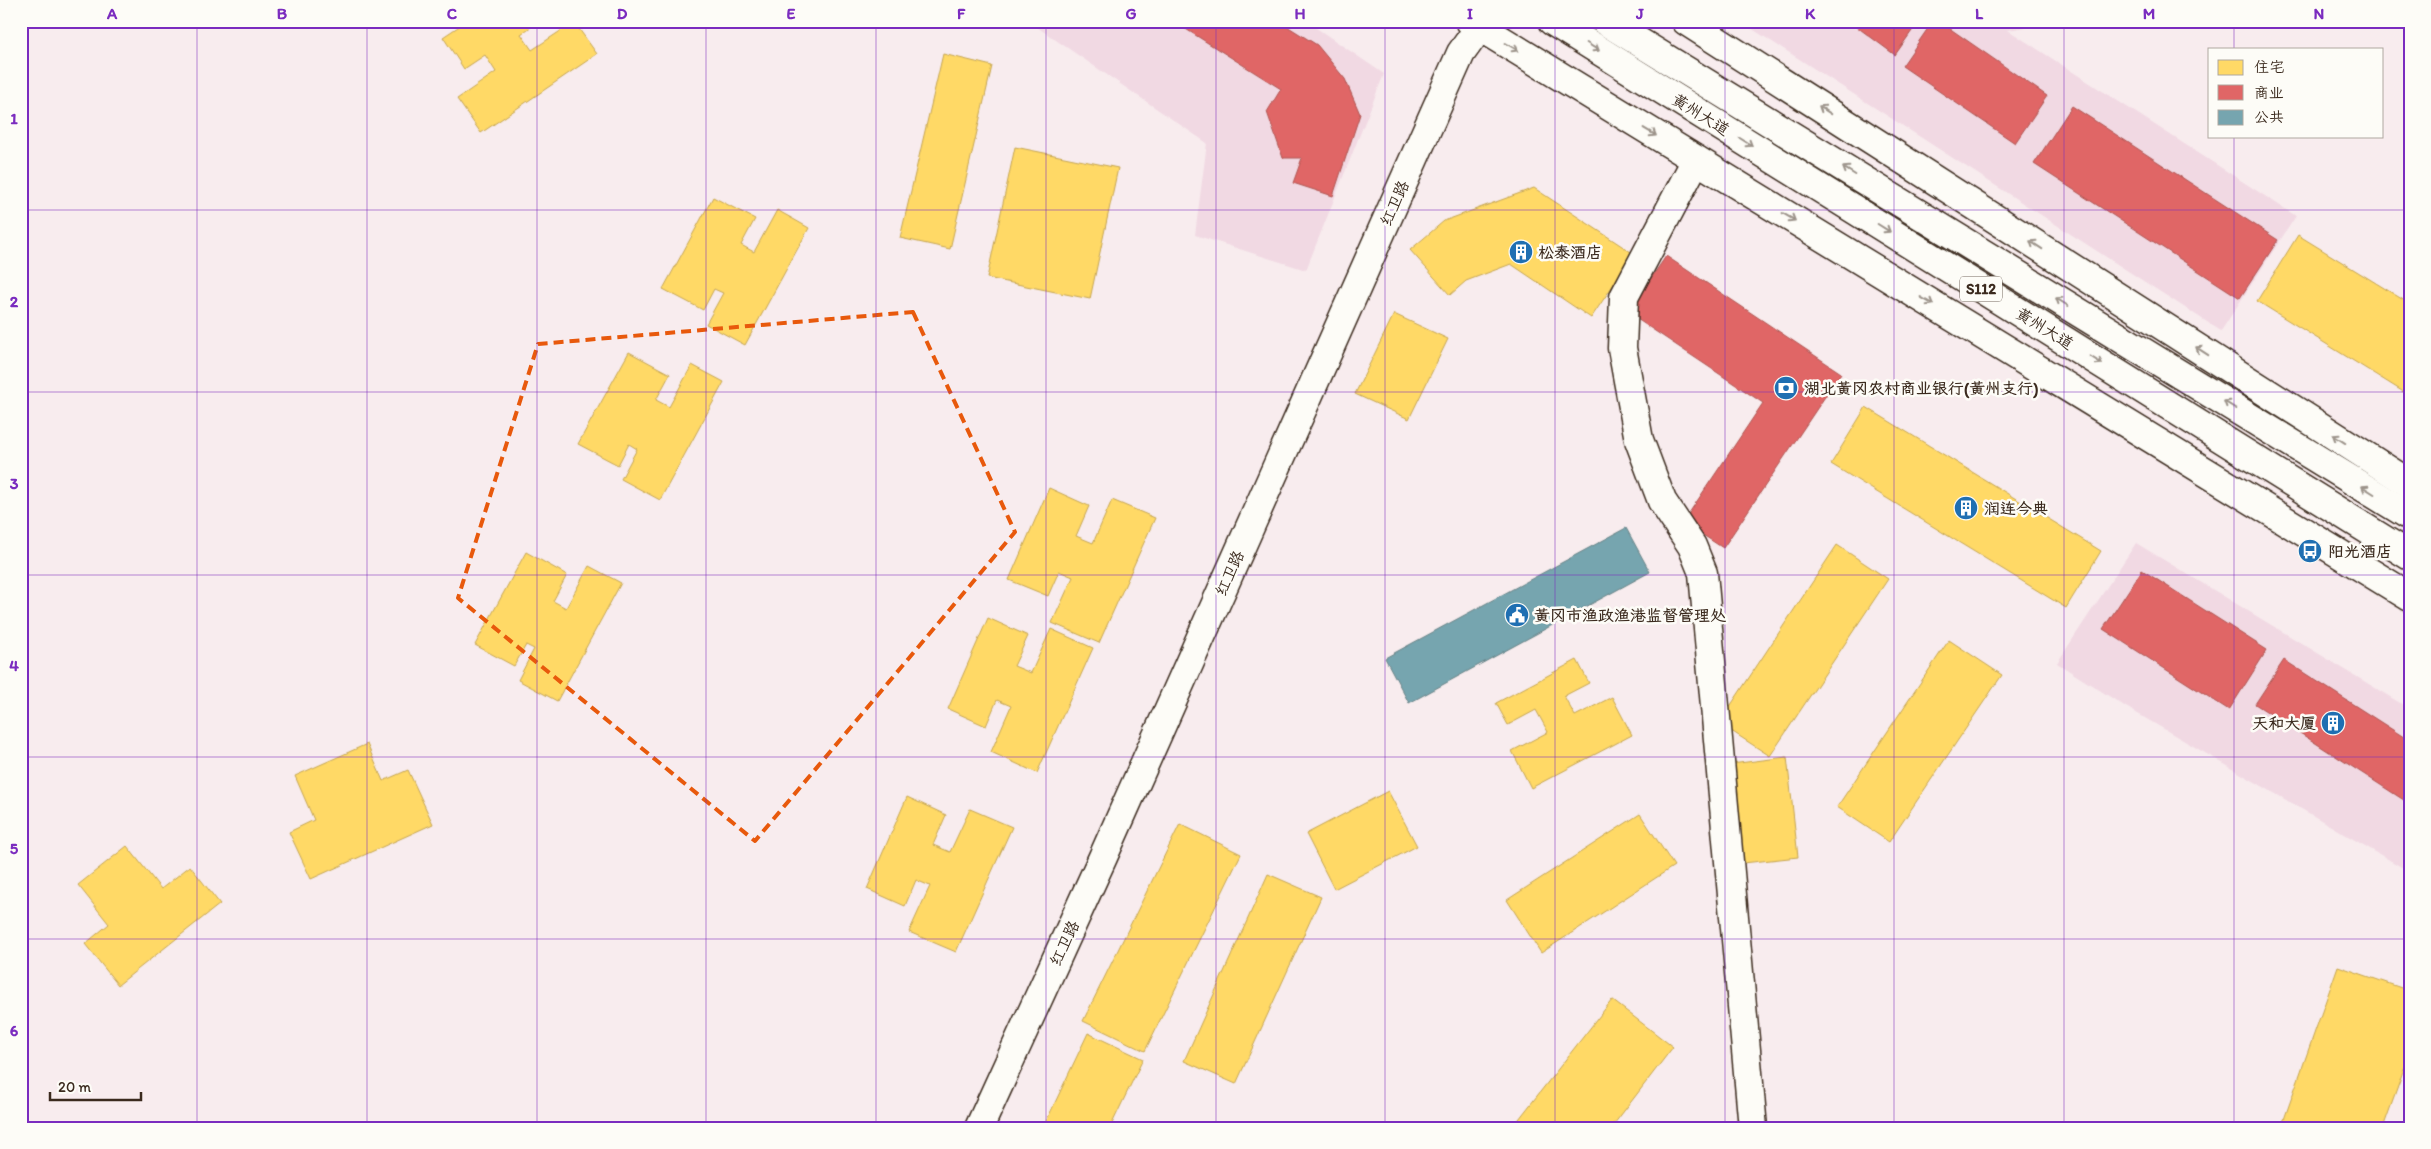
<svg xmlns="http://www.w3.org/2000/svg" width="2431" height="1149" viewBox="0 0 2431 1149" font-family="Itim,'LXGW WenKai TC',sans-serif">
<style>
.built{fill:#f1d9e3}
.homes{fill:#ffd966;stroke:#c4a450}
.shops{fill:#e06666;stroke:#ae5450}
.public{fill:#76a5af;stroke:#648084}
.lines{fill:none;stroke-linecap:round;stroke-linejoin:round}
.minor-casing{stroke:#3b2a1e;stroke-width:31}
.major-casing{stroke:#3b2a1e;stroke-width:31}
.minor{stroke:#fdfcf7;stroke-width:28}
.major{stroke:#fdfcf7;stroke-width:28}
.oneway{stroke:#9c938a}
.marked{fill:none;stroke:#e8590c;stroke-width:4;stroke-dasharray:10 6;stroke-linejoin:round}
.grid{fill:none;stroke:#7b2cbf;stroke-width:1;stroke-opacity:0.55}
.labels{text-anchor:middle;stroke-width:5;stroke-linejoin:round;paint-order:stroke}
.shield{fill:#fdfcf7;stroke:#75695f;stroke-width:1}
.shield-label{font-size:15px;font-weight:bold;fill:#3b2a1e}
.street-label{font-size:16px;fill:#3b2a1e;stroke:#fdfcf7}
.poi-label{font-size:16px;font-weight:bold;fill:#3b2a1e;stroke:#fdfcf7;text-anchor:start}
.neatline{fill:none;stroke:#7b2cbf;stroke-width:2}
.grid-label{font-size:16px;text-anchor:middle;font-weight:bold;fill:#7b2cbf}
</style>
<rect width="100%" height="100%" fill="#f8ecee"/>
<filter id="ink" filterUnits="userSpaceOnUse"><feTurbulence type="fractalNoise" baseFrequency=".02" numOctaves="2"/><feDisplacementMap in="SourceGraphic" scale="10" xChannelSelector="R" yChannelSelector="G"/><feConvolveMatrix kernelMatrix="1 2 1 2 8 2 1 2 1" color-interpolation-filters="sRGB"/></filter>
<g filter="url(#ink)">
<!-- built -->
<g class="built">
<path d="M1028,21H1306L1384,74L1306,270L1195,235L1207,143Z"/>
<path d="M1740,21H2062L2008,30L2296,216L2221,331Z"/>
<path d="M2136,543L2410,709V872L2126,707L2057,663Z"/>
</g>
<!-- homes -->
<g class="homes">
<path d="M467,21H539L521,34L532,50L574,22L597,54L481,133L457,99L496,72L485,55L464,69L443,37Z"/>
<path d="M943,54L992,66L950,249L900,238Z"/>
<path d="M1015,147L1118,168L1090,299L987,278Z"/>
<path d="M1534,188L1634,254L1591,318L1511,264L1466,281L1450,295L1410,250L1444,221Z"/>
<path d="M713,197L755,219L741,245L754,252L777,210L809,228L745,345L706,324L723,293L714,289L703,310L663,289Z"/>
<path d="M2298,235L2410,304V396L2257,301Z"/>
<path d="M1394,314L1448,339L1409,419L1355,394Z"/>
<path d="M629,352L670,374L656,400L669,407L692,365L724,382L660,500L621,479L637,449L629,444L618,465L578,444Z"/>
<path d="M1866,407L2101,551L2066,608L1831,464Z"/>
<path d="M1049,488L1089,506L1076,536L1093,543L1112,500L1155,518L1099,643L1052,623L1073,577L1059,571L1048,596L1009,580Z"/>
<path d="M1837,545L1888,579L1770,756L1719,723Z"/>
<path d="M526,552L567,575L553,601L566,608L589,566L621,583L557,701L518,680L534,649L526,645L514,666L475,645Z"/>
<path d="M988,618L1028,636L1014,666L1031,673L1051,629L1093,648L1037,773L991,752L1011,706L997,700L986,726L948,709Z"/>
<path d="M1949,640L2002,675L1889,842L1837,807Z"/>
<path d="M1577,660L1589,683L1564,696L1575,716L1612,697L1632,735L1531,788L1512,751L1548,732L1536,710L1508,725L1496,703Z"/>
<path d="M367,744L383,781L408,770L433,824L311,879L289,832L314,820L295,776Z"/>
<path d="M1787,757L1798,857L1734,864L1723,765Z"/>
<path d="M1388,791L1417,846L1334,889L1306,834Z"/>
<path d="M907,797L946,815L933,845L950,852L970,809L1012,827L956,952L909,932L930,886L916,880L905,906L867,889Z"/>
<path d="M1640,814L1674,866L1541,953L1507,900Z"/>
<path d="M1180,824L1241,854L1145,1051L1083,1021Z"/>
<path d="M127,846L161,889L190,866L220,904L118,985L85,944L109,924L78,885Z"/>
<path d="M1268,874L1321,897L1236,1084L1184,1061Z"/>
<path d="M2338,966L2410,991V1053L2383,1128H2281Z"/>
<path d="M1612,1000L1673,1047L1611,1128H1512Z"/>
<path d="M1088,1033L1143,1059L1110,1128H1043Z"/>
</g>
<!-- shops -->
<g class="shops">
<path d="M1173,21H1279L1317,45L1345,79L1360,114L1333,196L1293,183L1302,158H1283L1267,112L1281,89Z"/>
<path d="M1849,21H1919L1895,55Z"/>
<path d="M1933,21H1939L2047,96L2015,143L1902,66Z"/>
<path d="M2072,106L2278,240L2240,298L2034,164Z"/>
<path d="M1666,256L1841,373L1723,548L1683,522L1763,403L1628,313Z"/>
<path d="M2142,570L2267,650L2229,710L2103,629Z"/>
<path d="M2284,660L2410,741V804L2255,704Z"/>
</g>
<!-- public -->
<path class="public" d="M1626,528L1650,572L1409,703L1385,658Z"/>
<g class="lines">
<!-- minor casing -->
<g class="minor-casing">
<g id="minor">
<path d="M1470,21L2410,597"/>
<path d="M1686,21L2410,484"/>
<path d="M1696,160L1624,297L1622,348L1639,440L1662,501L1692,546L1703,573L1753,1128"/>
<path d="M979,1128L1103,857L1461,53L1484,21"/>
</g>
</g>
<!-- major casing -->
<g class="major-casing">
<g id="major">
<path d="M1552,21L2410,556"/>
<path d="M1605,21L2410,516"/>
</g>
</g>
<!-- minor -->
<use href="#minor" class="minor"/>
<!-- major -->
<use href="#major" class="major"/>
</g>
<!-- one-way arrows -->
<defs><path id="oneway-shaft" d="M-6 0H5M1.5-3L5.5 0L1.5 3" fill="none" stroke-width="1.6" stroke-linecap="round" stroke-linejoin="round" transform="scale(1.25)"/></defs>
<g class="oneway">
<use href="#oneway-shaft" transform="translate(1512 47) rotate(31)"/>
<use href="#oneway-shaft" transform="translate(1593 47) rotate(32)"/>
<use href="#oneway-shaft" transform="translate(1825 110) rotate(-147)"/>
<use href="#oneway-shaft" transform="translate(1650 132) rotate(31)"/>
<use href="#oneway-shaft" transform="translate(1746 142) rotate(32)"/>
<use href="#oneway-shaft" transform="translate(1849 171) rotate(-148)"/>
<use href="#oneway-shaft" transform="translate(1789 217) rotate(31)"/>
<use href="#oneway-shaft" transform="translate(1884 228) rotate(32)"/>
<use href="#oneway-shaft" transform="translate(2036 245) rotate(-147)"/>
<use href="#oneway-shaft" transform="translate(1927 301) rotate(31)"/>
<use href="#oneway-shaft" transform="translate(2062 302) rotate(-148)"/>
<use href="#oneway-shaft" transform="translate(2202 351) rotate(-147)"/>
<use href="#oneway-shaft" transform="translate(2096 360) rotate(32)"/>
<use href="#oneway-shaft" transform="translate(2230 405) rotate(-148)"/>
<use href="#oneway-shaft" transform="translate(2339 439) rotate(-147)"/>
<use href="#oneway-shaft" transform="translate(2368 490) rotate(-148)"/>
</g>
</g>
<!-- marked area -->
<path class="marked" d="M913,312L1015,532L755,841L458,598L538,344Z"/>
<!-- grid -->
<path class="grid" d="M197,21V1128M367,21V1128M537,21V1128M706,21V1128M876,21V1128M1046,21V1128M1216,21V1128M1385,21V1128M1555,21V1128M1725,21V1128M1894,21V1128M2064,21V1128M2234,21V49M2234,136V1128M21,210H2410M21,392H2410M21,575H2410M21,757H2410M21,939H2410"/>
<!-- icons -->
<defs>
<g id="building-disc" transform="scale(1.25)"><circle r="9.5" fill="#1f6fb2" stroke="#fdfcf7"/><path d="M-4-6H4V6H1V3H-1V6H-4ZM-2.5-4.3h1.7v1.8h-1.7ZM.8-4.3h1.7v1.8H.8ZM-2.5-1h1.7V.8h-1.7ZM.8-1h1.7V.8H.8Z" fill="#fff"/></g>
<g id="bank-disc" transform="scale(1.25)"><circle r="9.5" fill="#1f6fb2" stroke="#fdfcf7"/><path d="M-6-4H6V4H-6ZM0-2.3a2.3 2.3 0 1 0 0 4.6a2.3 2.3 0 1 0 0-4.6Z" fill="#fff"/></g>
<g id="bus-disc" transform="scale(1.25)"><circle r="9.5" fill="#1f6fb2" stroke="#fdfcf7"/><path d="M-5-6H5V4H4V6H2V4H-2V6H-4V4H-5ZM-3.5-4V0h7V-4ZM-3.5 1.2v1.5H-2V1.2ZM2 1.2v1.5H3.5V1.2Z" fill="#fff"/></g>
<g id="civic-disc" transform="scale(1.25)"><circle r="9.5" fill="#1f6fb2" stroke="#fdfcf7"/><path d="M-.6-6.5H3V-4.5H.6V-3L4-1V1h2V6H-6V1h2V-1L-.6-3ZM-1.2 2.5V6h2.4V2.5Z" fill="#fff"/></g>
</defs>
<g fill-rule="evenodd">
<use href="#building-disc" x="1521" y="252"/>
<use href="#bank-disc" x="1786" y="388"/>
<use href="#building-disc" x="1966" y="508"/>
<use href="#bus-disc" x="2310" y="551"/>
<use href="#civic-disc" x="1517" y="615"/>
<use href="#building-disc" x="2333" y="723"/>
</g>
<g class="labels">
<!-- shield labels -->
<rect class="shield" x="1960" y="276.5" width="42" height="25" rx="4"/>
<g class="shield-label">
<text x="1981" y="294">S112</text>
</g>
<!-- street labels -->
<g class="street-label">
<text transform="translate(1701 114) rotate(32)" y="6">黄州大道</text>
<text transform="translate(1394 203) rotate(-66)" y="6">红卫路</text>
<text transform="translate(2045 328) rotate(32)" y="6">黄州大道</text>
<text transform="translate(1229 573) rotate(-66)" y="6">红卫路</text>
<text transform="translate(1064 943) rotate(-65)" y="6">红卫路</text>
</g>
<!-- poi labels -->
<g class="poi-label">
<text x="1538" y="258">松泰酒店</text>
<text x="1804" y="394">湖北黄冈农村商业银行(黄州支行)</text>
<text x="1984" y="514">润连今典</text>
<text x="2328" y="557">阳光酒店</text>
<text x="1534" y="621">黄冈市渔政渔港监督管理处</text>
<text x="2316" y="729" text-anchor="end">天和大厦</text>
</g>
</g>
<!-- margin -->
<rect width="2431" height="1149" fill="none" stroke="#fdfcf7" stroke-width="55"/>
<!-- legend -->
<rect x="2208" y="48" width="175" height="90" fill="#fdfcf7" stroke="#afa8a0"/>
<rect x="2218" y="60" width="25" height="15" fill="#ffd966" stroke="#afa8a0"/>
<text x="2254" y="72" font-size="15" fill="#3b2a1e">住宅</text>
<rect x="2218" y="85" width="25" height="15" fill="#e06666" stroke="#afa8a0"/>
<text x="2254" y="98" font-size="15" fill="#3b2a1e">商业</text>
<rect x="2218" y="110" width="25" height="15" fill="#76a5af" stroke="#afa8a0"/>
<text x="2254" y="122" font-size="15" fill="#3b2a1e">公共</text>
<!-- scale -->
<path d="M50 1092v8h91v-8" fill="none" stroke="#3b2a1e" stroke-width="2.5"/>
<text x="58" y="1092" font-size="15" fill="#3b2a1e" stroke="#fdfcf7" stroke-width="4" paint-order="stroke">20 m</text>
<rect x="28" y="28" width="2376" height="1094" class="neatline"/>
<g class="grid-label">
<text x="112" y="19">A</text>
<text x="282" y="19">B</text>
<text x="452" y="19">C</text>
<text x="622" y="19">D</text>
<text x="791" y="19">E</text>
<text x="961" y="19">F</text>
<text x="1131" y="19">G</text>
<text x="1300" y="19">H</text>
<text x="1470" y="19">I</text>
<text x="1640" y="19">J</text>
<text x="1810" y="19">K</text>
<text x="1979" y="19">L</text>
<text x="2149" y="19">M</text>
<text x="2319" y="19">N</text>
<text x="14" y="124">1</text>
<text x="14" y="307">2</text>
<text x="14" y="489">3</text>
<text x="14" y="671">4</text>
<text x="14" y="854">5</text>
<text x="14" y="1036">6</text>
</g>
</svg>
